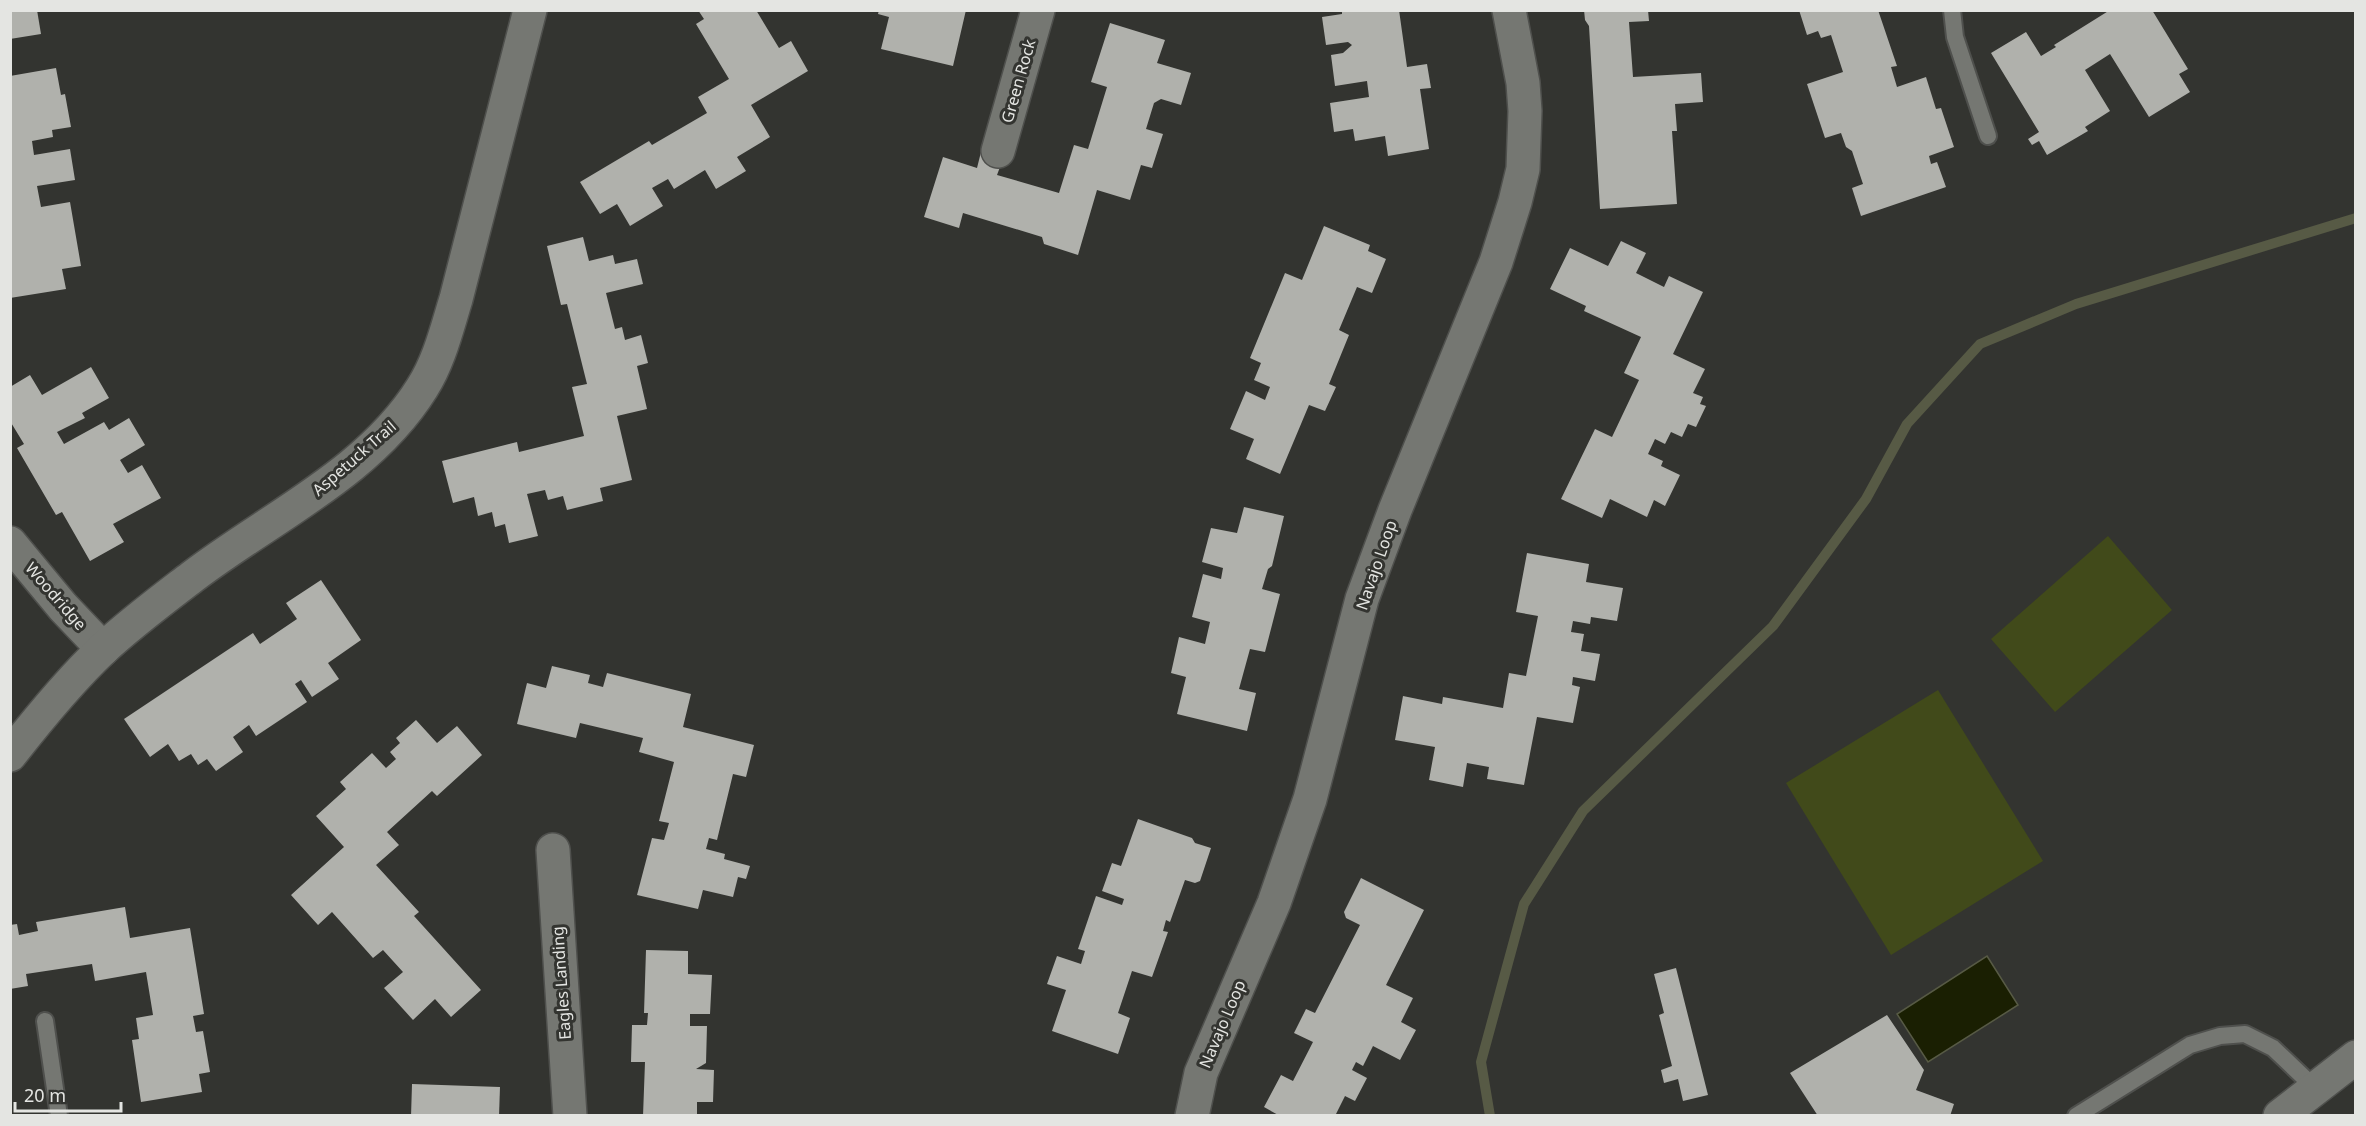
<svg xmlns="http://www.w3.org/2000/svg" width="2366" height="1126" viewBox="0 0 2366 1126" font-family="'Noto Sans',sans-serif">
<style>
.green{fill:#414a1a}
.water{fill:#1a1f02;stroke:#575a45;stroke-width:1.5}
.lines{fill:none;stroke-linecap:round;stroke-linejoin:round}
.stream{stroke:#575a45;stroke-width:10}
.building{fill:#b0b1ac}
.lane-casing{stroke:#4f504d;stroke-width:20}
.street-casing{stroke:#4f504d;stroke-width:36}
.lane{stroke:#757772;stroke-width:16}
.street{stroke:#757772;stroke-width:33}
.labels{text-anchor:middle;stroke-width:6;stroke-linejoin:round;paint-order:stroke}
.street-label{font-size:16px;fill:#e4e5e2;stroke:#333430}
</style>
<rect width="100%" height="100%" fill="#333430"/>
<!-- green -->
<g class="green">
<path d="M2108,536L2172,610L2055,712L1991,639Z"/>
<path d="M1938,690L2043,861L1891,955L1786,783Z"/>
</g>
<!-- water -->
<path class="water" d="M1987,956L2018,1005L1928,1062L1897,1014Z"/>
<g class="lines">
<!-- stream -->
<path class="stream" d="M1490,1116L1481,1062L1524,904L1583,811L1773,626L1866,499L1907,424L1980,344L2076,304L2356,218"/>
</g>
<!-- building -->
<g class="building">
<path d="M10,10H37L41,34L10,39Z"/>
<path d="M698,10H756L779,48L791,41L808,71L751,105L770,137L737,157L746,171L716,189L705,170L674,189L668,179L652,188L663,206L630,226L617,204L600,214L580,182L649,141L652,145L707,113L698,97L729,79L696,24L704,19Z"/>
<path d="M879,10H966L953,66L881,49L889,17L878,14Z"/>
<path d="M1342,10H1399L1407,67L1427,64L1431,88L1420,89L1429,149L1388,156L1385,136L1355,141L1353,129L1334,132L1330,103L1369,97L1367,81L1335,86L1331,55L1343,53L1352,45L1348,42L1326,45L1322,17L1342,14Z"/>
<path d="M1584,10H1648L1649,21L1629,22L1633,77L1701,73L1703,102L1675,104L1677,131H1672L1677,204L1600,209L1589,26L1585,20Z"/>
<path d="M1799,10H1878L1897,66L1891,67L1897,87L1926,77L1936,109L1941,108L1954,147L1929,156L1931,164L1937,162L1946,187L1861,216L1852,188L1863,184L1852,151L1846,147L1841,133L1825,138L1807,84L1843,72L1831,35L1821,38L1818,31L1807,35Z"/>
<path d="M2110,10H2152L2188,69L2179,74L2190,92L2149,117L2110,54L2085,70L2110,111L2085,127L2088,131L2047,155L2039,141L2032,145L2028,139L2039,132L1991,53L2026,32L2041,56L2056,47L2054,45Z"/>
<path d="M1110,23L1165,40L1157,63L1191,73L1181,105L1161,99L1154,103L1146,129L1163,134L1152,168L1141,165L1130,200L1097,190L1078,255L1044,244L1042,237L963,213L959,228L924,217L943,157L977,168L981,152L1003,159L997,175L1059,193L1074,145L1088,149L1107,87L1091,82Z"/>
<path d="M56,68L61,95L65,94L71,127L52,130L53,137L32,141L34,155L70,149L75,180L37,186L41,207L70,202L81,266L62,269L66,289L10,298V76Z"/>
<path d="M1324,226L1370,245L1368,251L1386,259L1372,293L1357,287L1339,330L1349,335L1329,384L1336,387L1325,411L1309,405L1280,474L1246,459L1254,439L1230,429L1246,391L1265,400L1270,387L1254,380L1261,363L1250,358L1285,273L1302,280Z"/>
<path d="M583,237L589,261L613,255L615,264L637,259L643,284L606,293L615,329L622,327L625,340L641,335L648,363L637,366L647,409L617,416L632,480L600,488L603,501L567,510L563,496L548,500L545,490L527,494L538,536L509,543L505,524L495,527L492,512L478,516L474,497L453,503L442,461L517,442L519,452L584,436L572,387L587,384L567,304L561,305L547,246Z"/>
<path d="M1621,241L1646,253L1636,273L1664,287L1669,276L1703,292L1673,354L1705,369L1693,393L1703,397L1700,404L1706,406L1696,427L1688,424L1682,437L1671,432L1665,444L1655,439L1648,454L1663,461L1661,466L1680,475L1665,506L1654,500L1647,517L1610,499L1602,518L1561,499L1595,429L1612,437L1639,380L1624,373L1641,337L1584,311L1586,306L1550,289L1570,248L1608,266Z"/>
<path d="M91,367L109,398L82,413L85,418L57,432L64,444L104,422L109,430L129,418L145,445L120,460L128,473L142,465L161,498L113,524L124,542L90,561L62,512L56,515L17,448L24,444L10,421V387L30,375L42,395Z"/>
<path d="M1244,507L1284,516L1272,566L1268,569L1262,589L1280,594L1265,652L1250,649L1239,689L1256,693L1247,731L1177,714L1186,677L1171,673L1179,637L1205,644L1210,622L1192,617L1203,574L1221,579L1223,568L1202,562L1211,528L1237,533Z"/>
<path d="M1527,553L1589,564L1586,582L1623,588L1617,621L1591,617L1590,624L1573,621L1571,632L1584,634L1581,651L1600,654L1595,681L1573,677L1572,685L1580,687L1573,723L1537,717L1524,785L1487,779L1489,767L1467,763L1463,787L1429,780L1435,747L1395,740L1403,696L1442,704L1443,697L1503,708L1509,673L1526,676L1538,616L1516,612Z"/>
<path d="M321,580L361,640L328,663L339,679L312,697L301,680L295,684L307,702L256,736L249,725L233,737L243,752L216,771L207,759L198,765L191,754L179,761L168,744L150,757L124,719L253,633L260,644L297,619L286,603Z"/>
<path d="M552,666L590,675L588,683L603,687L607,673L691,694L683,727L754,745L746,777L733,774L717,840L709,838L706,849L725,854L724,859L750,866L746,879L738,877L733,897L703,890L698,909L637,895L652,838L664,840L669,823L659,821L674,762L639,752L643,738L580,723L576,738L517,724L527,683L546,688Z"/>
<path d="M416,720L437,743L457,726L482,755L437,796L432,791L387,832L399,845L376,865L419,912L414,916L481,990L451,1017L435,999L413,1020L384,988L403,972L383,950L373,958L332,912L318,925L291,895L344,847L316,816L346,789L340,782L372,753L386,768L396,759L390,752L400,743L396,738Z"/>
<path d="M1138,819L1192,838L1195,843L1211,848L1200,881L1195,883L1185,880L1170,922L1166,920L1163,931L1168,932L1152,977L1132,971L1118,1013L1130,1018L1118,1054L1052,1031L1066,990L1047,984L1057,956L1081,964L1085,951L1078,949L1096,896L1122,905L1124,899L1102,891L1112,863L1121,866Z"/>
<path d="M1361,878L1424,910L1386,985L1413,998L1401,1022L1416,1030L1400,1060L1373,1046L1363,1066L1356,1062L1352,1070L1367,1078L1355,1101L1345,1096L1335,1116H1280L1264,1107L1281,1075L1293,1081L1313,1042L1294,1033L1306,1009L1315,1013L1360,925L1346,918L1344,912Z"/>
<path d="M125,907L130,938L190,928L204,1014L193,1016L196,1032L203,1031L210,1072L199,1074L202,1092L141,1102L132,1040L139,1039L136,1018L153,1015L146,972L95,981L92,964L26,974L28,986L10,989V925L17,924L19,935L38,931L36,922Z"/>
<path d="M646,950L688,951V974L712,975L710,1014H690V1026H707L706,1063L696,1069L714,1070L713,1102H697V1115L643,1116L645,1062H631L632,1025H647L648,1013H644Z"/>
<path d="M1676,968L1708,1095L1683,1101L1678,1079L1664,1083L1661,1070L1672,1066L1659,1015L1664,1013L1654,974Z"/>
<path d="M1887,1015L1924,1070L1916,1090L1954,1104L1950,1116H1818L1790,1073Z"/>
<path d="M412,1084L500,1087L499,1116H411Z"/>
</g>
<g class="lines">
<!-- lane casing -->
<g class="lane-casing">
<g id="lane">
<path d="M1952,10L1955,37L1988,136"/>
<path d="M45,1021L59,1116"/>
<path d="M2076,1116L2190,1045L2220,1036L2245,1034L2273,1048L2316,1089"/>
</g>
</g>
<!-- street casing -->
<g class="street-casing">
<g id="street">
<path d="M998,151L1038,10"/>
<path d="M10,543L63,607L103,649"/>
<path d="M10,755C39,718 70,680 103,649C131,623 162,600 192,577C269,518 369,473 422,388C439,362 447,328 456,299L530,10"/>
<path d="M553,850L570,1116"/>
<path d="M1192,1116L1201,1073L1274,903L1310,799L1362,599L1395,510L1496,262L1515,202L1523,169L1525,111L1523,83L1509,10"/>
<path d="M2280,1116L2356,1057"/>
</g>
</g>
<!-- lane -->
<use href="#lane" class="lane"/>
<!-- street -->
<use href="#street" class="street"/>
</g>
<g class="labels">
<!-- street labels -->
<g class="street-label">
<text transform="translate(1018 81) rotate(-74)" y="6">Green Rock</text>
<text transform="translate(354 458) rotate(-41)" y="6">Aspetuck Trail</text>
<text transform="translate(1376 565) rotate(-71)" y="6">Navajo Loop</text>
<text transform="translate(56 596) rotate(49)" y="6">Woodridge</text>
<text transform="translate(561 983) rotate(-94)" y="6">Eagles Landing</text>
<text transform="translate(1222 1024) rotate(-67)" y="6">Navajo Loop</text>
</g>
</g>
<!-- border -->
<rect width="2366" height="1126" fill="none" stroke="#e4e5e2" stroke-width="24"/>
<!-- scale -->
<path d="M15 1102v9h106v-9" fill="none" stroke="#e4e5e2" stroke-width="3"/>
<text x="24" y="1102" font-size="18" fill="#e4e5e2" stroke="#333430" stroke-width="4.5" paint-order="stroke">20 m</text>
</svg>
